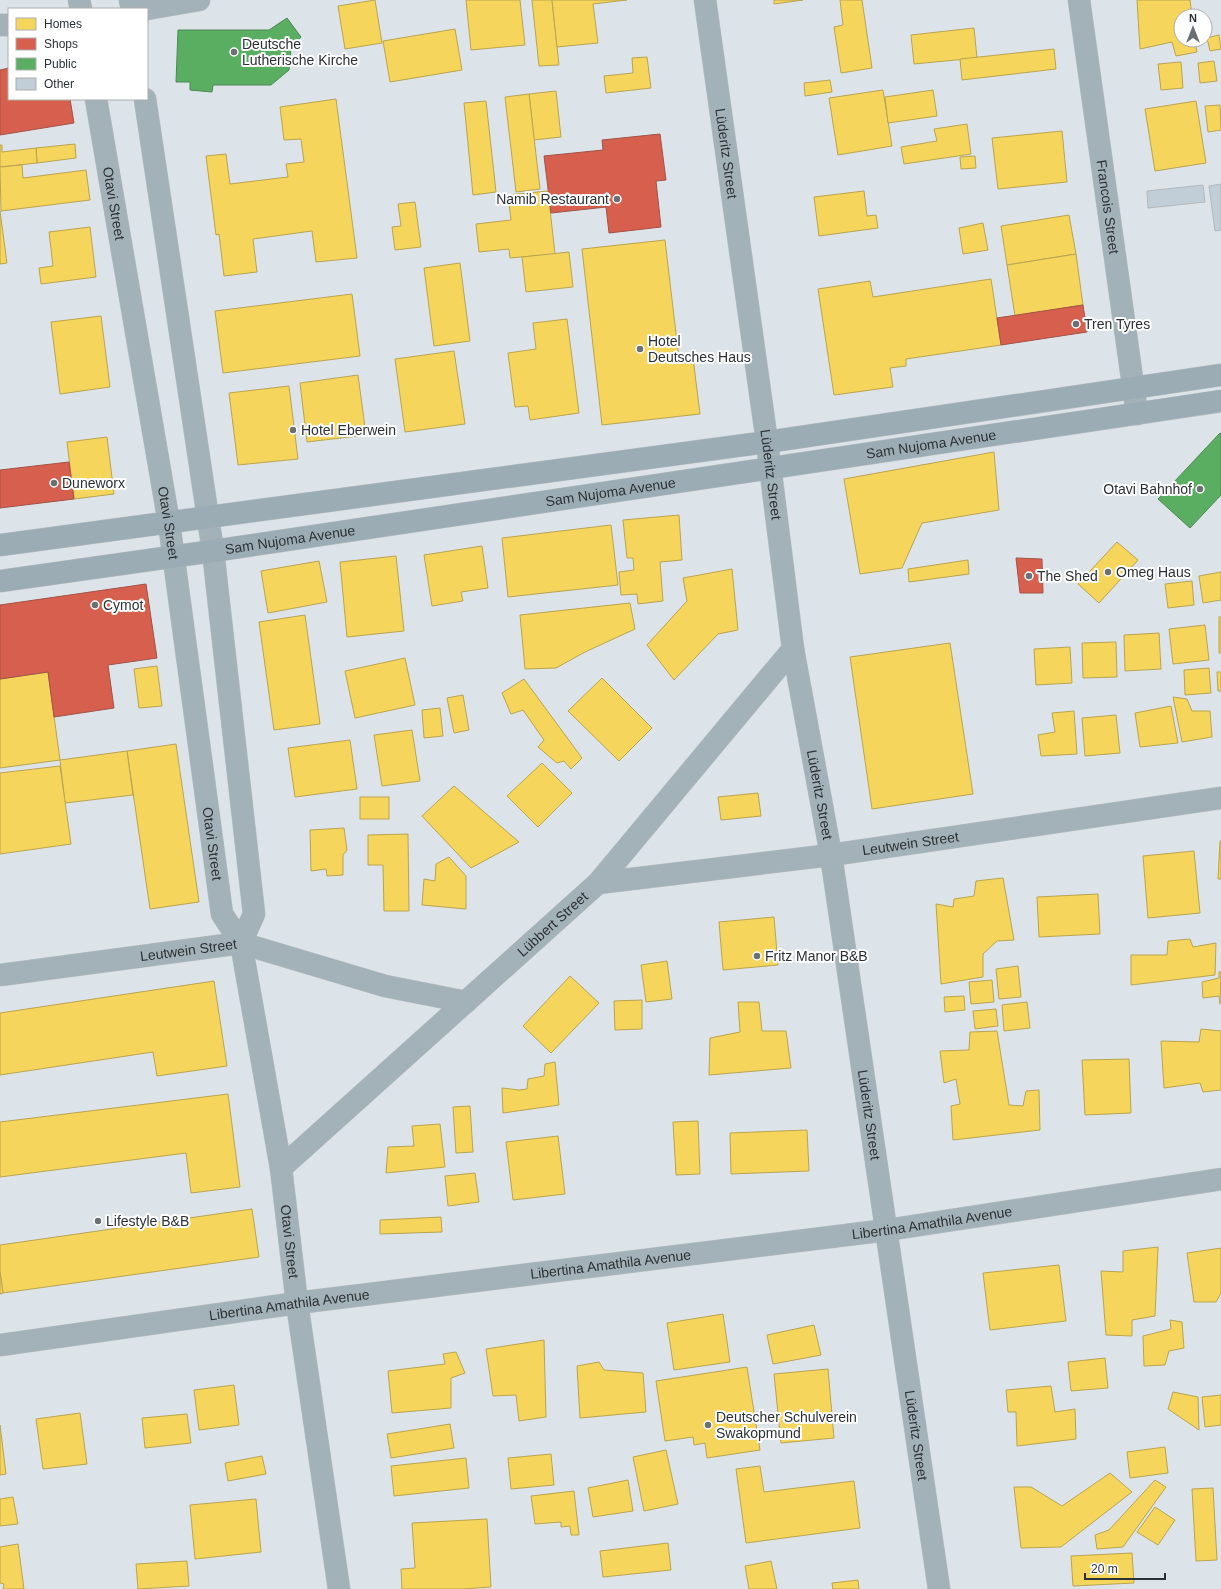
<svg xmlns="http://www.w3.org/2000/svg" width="1221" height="1589" viewBox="0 0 1221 1589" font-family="Arial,sans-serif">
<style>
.homes{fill:#f6d55c;stroke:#b9a450}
.shops{fill:#d6604d;stroke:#a35246}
.public{fill:#5aae61;stroke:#4c8854}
.building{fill:#c1ced7;stroke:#b2b8bb}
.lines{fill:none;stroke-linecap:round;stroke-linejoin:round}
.minor-casing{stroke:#bac0c4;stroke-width:23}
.highway-casing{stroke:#bac0c4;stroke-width:23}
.minor{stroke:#a3b1b9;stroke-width:22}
.highway{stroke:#9cacb4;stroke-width:22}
.poi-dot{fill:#6a7074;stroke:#fff;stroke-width:1.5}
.labels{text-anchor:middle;stroke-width:4;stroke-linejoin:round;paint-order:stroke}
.poi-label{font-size:14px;fill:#2c3135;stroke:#fff;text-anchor:start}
.street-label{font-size:14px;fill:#2c3135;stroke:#fff}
</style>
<rect width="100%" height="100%" fill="#dde4e9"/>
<!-- homes -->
<g class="homes">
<path d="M375,0L382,43L345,49L338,6Z"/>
<path d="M466,0H520L525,45L471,50Z"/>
<path d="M532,0H552L559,65L539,66Z"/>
<path d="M552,0H627L593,4L598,43L557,47Z"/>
<path d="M774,0H803L774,4Z"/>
<path d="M840,0H862L872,68L841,73L834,27L843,25Z"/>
<path d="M1137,0H1190L1192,16H1181V40H1195L1197,52L1176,56L1172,42L1140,49Z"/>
<path d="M974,28L977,58L914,64L911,35Z"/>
<path d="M455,29L462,70L390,82L383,41Z"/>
<path d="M1219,35L1221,49L1210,51L1207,38Z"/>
<path d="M1054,49L1056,69L962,80L960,59Z"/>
<path d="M647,57L651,88L606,93L604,76L633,73L632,58Z"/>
<path d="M1214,61L1217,81L1200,83L1198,63Z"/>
<path d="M1181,62L1183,88L1161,90L1158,64Z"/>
<path d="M830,80L832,92L805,96L804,83Z"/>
<path d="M883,90L892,146L838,155L829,98Z"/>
<path d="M933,90L937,116L888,123L885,97Z"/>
<path d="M556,91L561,137L534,140L529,94Z"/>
<path d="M529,94L540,189L516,192L505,97Z"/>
<path d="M336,99L357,258L316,262L312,231L253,239L257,272L224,276L219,234L216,235L206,156L226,154L230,184L288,177L286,164L304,162L301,139L284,140L280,107Z"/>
<path d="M486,101L496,192L473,195L464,103Z"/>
<path d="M1196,101L1206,163L1155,171L1145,109Z"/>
<path d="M1220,105L1221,130L1208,132L1205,106Z"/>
<path d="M967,124L971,154L904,164L901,147L937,141L934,129Z"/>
<path d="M1062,131L1067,182L998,189L992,138Z"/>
<path d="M75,144L76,158L37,163L36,148Z"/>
<path d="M0,145H2V152L36,148L37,163L0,167Z"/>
<path d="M975,156L976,168L961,169L960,157Z"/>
<path d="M22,165L23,178L86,170L90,200L1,211L0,167Z"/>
<path d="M548,191L555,254L510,258L509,249L479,252L476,224L511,220L508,195Z"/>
<path d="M864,191L867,216L876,215L878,228L819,236L814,197Z"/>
<path d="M415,202L421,247L395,250L392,227L401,226L398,204Z"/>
<path d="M0,211L7,263L0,264Z"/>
<path d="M1069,215L1076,254L1007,265L1001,226Z"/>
<path d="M983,223L988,250L963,254L959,228Z"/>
<path d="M90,227L96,277L41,284L39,268L53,266L49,232Z"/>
<path d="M665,240L679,359L693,358L700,414L602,425L582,249Z"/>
<path d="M569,252L573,287L526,292L522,257Z"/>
<path d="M1076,254L1083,305L1015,316L1007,265Z"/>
<path d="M460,263L470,341L434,346L424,268Z"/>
<path d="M991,279L1001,345L906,359V366L890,368L893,387L834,395L818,289L870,281L873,297Z"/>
<path d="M352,294L360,356L223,373L215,311Z"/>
<path d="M101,316L110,387L60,394L51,322Z"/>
<path d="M567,319L579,413L530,420L528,406L515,407L508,353L536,349L533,323Z"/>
<path d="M454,351L465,424L405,432L395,359Z"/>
<path d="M358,375L366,435L307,442L300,383Z"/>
<path d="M289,386L298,459L238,465L229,393Z"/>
<path d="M107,437L114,494L74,499L67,442Z"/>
<path d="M994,452L999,510L922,523L902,568L860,574L844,479Z"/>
<path d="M679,515L682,560L660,562L663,601L638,604L637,594L621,595L619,572L634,570L633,558H627L623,520Z"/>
<path d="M611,525L618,585L508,597L502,538Z"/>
<path d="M1117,542L1138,560L1099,603L1078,584Z"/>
<path d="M482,546L488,588L461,592L463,601L432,606L424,555Z"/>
<path d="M396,556L404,631L347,637L340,562Z"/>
<path d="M968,560L969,574L909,582L908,569Z"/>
<path d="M319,561L327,602L268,613L261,571Z"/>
<path d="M732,569L738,630L718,634L674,680L647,645L687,601L683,578Z"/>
<path d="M1221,572V600L1203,603L1199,576Z"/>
<path d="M1192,581L1194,605L1168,608L1165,584Z"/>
<path d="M630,603L635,629L585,652L556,668L525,669L520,615Z"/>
<path d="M305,615L320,724L274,730L259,622Z"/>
<rect x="1219" y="617" width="2" height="36"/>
<path d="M1205,625L1209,660L1173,664L1169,629Z"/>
<path d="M1159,633L1161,669L1125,671L1124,635Z"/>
<path d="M1116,642L1117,677L1083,678L1082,643Z"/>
<path d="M950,643L973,794L872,809L850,657Z"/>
<path d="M1070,647L1072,683L1036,685L1034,649Z"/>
<path d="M405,658L415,705L355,718L345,671Z"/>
<path d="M157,666L162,706L139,708L134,669Z"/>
<path d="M1209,668L1211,693L1185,695L1184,670Z"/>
<path d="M48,672L60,760L0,768V679Z"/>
<path d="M1217,672H1221V691H1218Z"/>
<path d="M602,678L652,728L619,761L568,711Z"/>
<path d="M524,679L582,758L571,769L564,761L557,763L538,747L544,740L523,710L511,714L502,693Z"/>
<path d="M463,695L469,730L454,733L447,698Z"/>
<path d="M1173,697L1187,699L1192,711H1210L1212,737L1182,742Z"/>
<path d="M1171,706L1178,743L1140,747L1135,713Z"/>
<path d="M440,708L443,736L424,738L422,710Z"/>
<path d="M1074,711L1077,754L1041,756L1038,735L1055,732L1052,713Z"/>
<path d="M1116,715L1120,753L1085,756L1082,718Z"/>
<path d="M412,730L420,781L382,786L374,735Z"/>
<path d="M350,740L357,789L295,797L288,748Z"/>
<path d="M176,744L199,902L150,909L127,751Z"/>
<path d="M127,751L133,795L65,803L60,760Z"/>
<path d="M542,763L572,793L538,827L507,796Z"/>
<path d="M60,766L71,844L0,854V773Z"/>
<path d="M454,786L519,842L471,868L422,816Z"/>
<path d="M758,793L761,816L721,820L718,797Z"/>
<rect x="360" y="797" width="29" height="22"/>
<path d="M344,828L347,850L343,855V875L327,876L326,869L311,871L310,830Z"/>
<path d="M408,834L409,911H384L383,865H368V835Z"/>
<path d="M1220,841H1221V879H1218Z"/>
<path d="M1194,851L1200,913L1148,918L1143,856Z"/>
<path d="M449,857L466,876V909L422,905L424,879L435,881L436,864Z"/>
<path d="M1003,878L1014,940L997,941L983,954V977L941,984L936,904L953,907L954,899L974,896L976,881Z"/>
<path d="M1098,894L1100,934L1039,937L1037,897Z"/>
<path d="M774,917L778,965L723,970L719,922Z"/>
<path d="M1190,939L1193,947L1216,943L1215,975L1131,985V955H1167L1168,941Z"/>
<path d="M667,961L672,999L646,1002L641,965Z"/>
<path d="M1018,966L1021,997L999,999L996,969Z"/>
<path d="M1219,972H1221L1220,1004L1219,996L1203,998L1202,982L1219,978Z"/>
<path d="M570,976L599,1003L551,1053L523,1026Z"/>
<path d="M992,980L994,1002L971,1004L969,982Z"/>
<path d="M214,981L227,1066L157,1076L153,1052L0,1075V1013Z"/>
<path d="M964,996L965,1010L945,1012L944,997Z"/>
<path d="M642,1000V1029L615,1030L614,1001Z"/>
<path d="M738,1002H759L762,1031H786L791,1068L709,1075L710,1038L740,1032Z"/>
<path d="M1027,1002L1030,1028L1004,1031L1002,1005Z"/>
<path d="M996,1009L998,1026L975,1029L973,1011Z"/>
<path d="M1201,1029L1221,1031V1090L1203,1092L1200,1083L1164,1088L1161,1041L1199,1042Z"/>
<path d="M997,1031L1009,1105L1023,1106L1026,1091L1039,1090L1040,1130L953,1140L951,1106L960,1104L956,1079L944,1083L940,1051L969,1050L970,1032Z"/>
<path d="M1129,1059L1131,1113L1085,1115L1082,1060Z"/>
<path d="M555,1062L559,1105L503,1113L502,1088L519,1090L527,1089L528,1079L544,1076L545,1064Z"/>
<path d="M228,1094L240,1187L191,1193L186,1153L0,1177V1122Z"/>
<path d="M470,1106L473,1152L456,1153L453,1107Z"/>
<path d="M698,1121L700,1174L676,1175L673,1122Z"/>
<path d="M440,1124L445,1167L386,1173L388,1147L414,1146L412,1126Z"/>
<path d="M807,1130L809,1171L731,1174L730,1133Z"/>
<path d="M558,1136L565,1194L513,1200L506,1142Z"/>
<path d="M475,1173L479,1202L448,1206L445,1176Z"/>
<path d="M252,1209L259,1257L3,1293L0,1272V1245Z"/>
<path d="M441,1217L442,1232L380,1234V1220Z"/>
<path d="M1158,1247L1155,1316L1132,1320V1336L1106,1335L1101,1271L1123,1272V1251Z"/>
<path d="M1221,1248V1293L1216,1302H1194L1187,1253Z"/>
<path d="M1059,1265L1066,1321L990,1330L983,1273Z"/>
<path d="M0,1272L3,1293L0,1294Z"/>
<path d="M723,1314L730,1362L674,1370L667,1323Z"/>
<path d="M1170,1320L1182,1322L1184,1348L1169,1351L1165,1365L1144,1366L1143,1336L1171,1329Z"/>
<path d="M814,1325L821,1355L773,1364L767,1335Z"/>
<path d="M544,1340L546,1417L519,1421L516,1395L493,1396L486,1349Z"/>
<path d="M456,1352L465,1373L451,1378V1408L392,1413L388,1371L445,1364L443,1354Z"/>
<path d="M1105,1358L1108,1388L1071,1391L1068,1362Z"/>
<path d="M599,1362L604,1370L643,1373L646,1412L580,1418L577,1366Z"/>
<path d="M747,1367L760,1450L707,1458L705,1443L694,1445L693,1437L665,1441L656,1381Z"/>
<path d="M828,1369L834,1438L781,1443L774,1374Z"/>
<path d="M234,1385L239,1425L199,1430L194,1390Z"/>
<path d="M1051,1386L1055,1412L1075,1409L1076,1439L1017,1446L1016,1412H1008L1006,1390Z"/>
<path d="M1173,1392L1198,1397L1199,1430L1168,1409Z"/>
<path d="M1221,1395V1425L1205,1427L1202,1397Z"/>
<path d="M80,1413L87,1464L43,1469L36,1419Z"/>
<path d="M187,1414L191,1443L145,1448L142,1418Z"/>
<path d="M450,1424L454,1448L391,1458L387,1434Z"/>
<path d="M0,1425L6,1474L0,1475Z"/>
<path d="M1165,1447L1168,1473L1130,1478L1127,1452Z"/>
<path d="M666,1450L678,1504L644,1511L633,1457Z"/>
<path d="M551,1454L554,1485L511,1489L508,1458Z"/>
<path d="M262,1456L266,1474L228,1481L225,1463Z"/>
<path d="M466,1458L469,1488L394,1496L391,1466Z"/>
<path d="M760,1466L764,1492L854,1481L860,1528L746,1543L736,1469Z"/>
<path d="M1110,1473L1132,1492L1061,1547L1021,1548L1014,1487H1031L1062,1506Z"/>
<path d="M628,1480L633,1511L593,1517L588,1488Z"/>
<path d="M1155,1480L1166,1487L1123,1547L1097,1549L1095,1535L1109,1530Z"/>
<path d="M1213,1488L1217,1560L1196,1561L1192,1489Z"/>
<path d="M574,1491L579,1535H571L570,1526L561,1527V1522L535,1524L531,1496Z"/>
<path d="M13,1497L18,1524L0,1526V1499Z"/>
<path d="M256,1499L261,1552L195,1559L190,1505Z"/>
<path d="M1155,1507L1175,1520L1158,1545L1137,1532Z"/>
<path d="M487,1519L491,1587L463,1589H402L401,1569L415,1568L412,1523Z"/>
<path d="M668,1543L671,1570L603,1577L600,1551Z"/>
<path d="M18,1544L24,1589H3L4,1584L0,1583V1547Z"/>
<path d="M1132,1553L1134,1583L1073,1586L1071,1556Z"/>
<path d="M187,1561L189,1586L138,1589L136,1564Z"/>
<path d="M771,1561L777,1589H749L745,1566Z"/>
<path d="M858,1580L859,1589H833L832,1583Z"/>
</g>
<!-- shops -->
<g class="shops">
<path d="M9,68V99H70L74,123L0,135V70Z"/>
<path d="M660,134L666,180L656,181L661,227L609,233L606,207L551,213L544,156L603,150L602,140Z"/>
<path d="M1083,305L1087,332L1001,345L997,318Z"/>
<path d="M69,462L74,499L0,508V470Z"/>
<path d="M1016,558L1042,559L1043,593H1020Z"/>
<path d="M146,584L157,658L108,665L114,708L54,717L48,672L0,679V605Z"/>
</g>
<!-- public -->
<g class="public">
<path d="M287,18L301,37L291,49L289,70L271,85H213L212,92L190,90V82H176L178,30H269Z"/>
<path d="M1220,433L1221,434V495L1190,528L1158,499Z"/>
</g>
<!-- building -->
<g class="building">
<path d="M1221,184V230L1215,231L1209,186Z"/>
<path d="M1203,185L1205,202L1148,208L1147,191Z"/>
</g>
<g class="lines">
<!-- minor casing -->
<g class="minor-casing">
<g id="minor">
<path d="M79,0L81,9"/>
<path d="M130,0L132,9"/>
<path id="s1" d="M705,0L767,442L793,649L831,855L939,1589"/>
<path id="s2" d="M1079,0L1137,414"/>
<path d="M147,9L199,0"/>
<path d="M0,25H9"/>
<path id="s3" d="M96,99L169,523L222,914L241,943L281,1168L297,1303L339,1589"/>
<path d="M145,99L213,551L254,914L241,943"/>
<path id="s4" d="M598,883L831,855L1221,798"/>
<path id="s5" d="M0,975L241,943L385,986L466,1002"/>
<path id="s6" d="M281,1168L598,883L793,649"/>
<path id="s7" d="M0,1345L297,1303L887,1230L1221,1179"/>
</g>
</g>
<!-- highway casing -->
<g class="highway-casing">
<g id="highway">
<path d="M0,545L767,442L1221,375"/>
<path id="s8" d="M0,581L213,551L1221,401"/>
</g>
</g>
<!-- minor -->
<use href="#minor" class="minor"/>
<!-- highway -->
<use href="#highway" class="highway"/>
</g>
<!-- markers -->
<g class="poi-dot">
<circle cx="234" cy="52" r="4"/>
<circle cx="617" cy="199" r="4"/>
<circle cx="1076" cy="324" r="4"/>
<circle cx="640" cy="349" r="4"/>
<circle cx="293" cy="430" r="4"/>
<circle cx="54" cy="483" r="4"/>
<circle cx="1200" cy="489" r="4"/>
<circle cx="1108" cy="572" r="4"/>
<circle cx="1029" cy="576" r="4"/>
<circle cx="95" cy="605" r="4"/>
<circle cx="757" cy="956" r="4"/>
<circle cx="98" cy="1221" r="4"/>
<circle cx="708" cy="1425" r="4"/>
</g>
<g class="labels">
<!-- poi labels -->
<g class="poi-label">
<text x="242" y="49">Deutsche<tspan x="242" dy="16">Lutherische Kirche</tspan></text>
<text x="609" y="204" text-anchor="end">Namib Restaurant</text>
<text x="1084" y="329">Tren Tyres</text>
<text x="648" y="346">Hotel<tspan x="648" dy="16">Deutsches Haus</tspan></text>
<text x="301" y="435">Hotel Eberwein</text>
<text x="62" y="488">Duneworx</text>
<text x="1192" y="494" text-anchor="end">Otavi Bahnhof</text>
<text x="1116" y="577">Omeg Haus</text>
<text x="1037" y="581">The Shed</text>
<text x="103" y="610">Cymot</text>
<text x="765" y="961">Fritz Manor B&amp;B</text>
<text x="106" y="1226">Lifestyle B&amp;B</text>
<text x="716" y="1422">Deutscher Schulverein<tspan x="716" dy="16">Swakopmund</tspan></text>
</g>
<!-- street labels -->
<g class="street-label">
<text dy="5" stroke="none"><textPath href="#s1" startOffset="155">Lüderitz Street</textPath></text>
<text dy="5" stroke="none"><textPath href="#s3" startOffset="106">Otavi Street</textPath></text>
<text dy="5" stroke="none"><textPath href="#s2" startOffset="209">Francois Street</textPath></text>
<text dy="5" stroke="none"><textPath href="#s8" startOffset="941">Sam Nujoma Avenue</textPath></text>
<text dy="5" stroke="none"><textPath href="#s1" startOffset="479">Lüderitz Street</textPath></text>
<text dy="5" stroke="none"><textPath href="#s8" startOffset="617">Sam Nujoma Avenue</textPath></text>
<text dy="5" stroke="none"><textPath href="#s3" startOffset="430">Otavi Street</textPath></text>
<text dy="5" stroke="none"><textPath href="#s8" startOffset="293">Sam Nujoma Avenue</textPath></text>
<text dy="5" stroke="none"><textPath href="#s1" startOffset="803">Lüderitz Street</textPath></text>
<text dy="5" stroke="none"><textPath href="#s3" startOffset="754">Otavi Street</textPath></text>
<text dy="5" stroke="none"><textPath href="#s4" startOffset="315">Leutwein Street</textPath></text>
<text dy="5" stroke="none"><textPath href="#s6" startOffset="365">Lübbert Street</textPath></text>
<text dy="5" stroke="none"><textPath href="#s5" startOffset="190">Leutwein Street</textPath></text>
<text dy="5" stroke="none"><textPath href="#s1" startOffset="1127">Lüderitz Street</textPath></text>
<text dy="5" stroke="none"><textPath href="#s7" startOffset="940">Libertina Amathila Avenue</textPath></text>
<text dy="5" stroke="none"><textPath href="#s3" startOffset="1162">Otavi Street</textPath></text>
<text dy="5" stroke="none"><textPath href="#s7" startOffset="616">Libertina Amathila Avenue</textPath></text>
<text dy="5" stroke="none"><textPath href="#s7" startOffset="292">Libertina Amathila Avenue</textPath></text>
<text dy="5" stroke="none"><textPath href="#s1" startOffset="1451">Lüderitz Street</textPath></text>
</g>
</g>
<!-- legend -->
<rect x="8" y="8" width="140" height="92" fill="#ffffff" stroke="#abadae"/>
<rect x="16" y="18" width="20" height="12" fill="#f6d55c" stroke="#abadae"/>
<text x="44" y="28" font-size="12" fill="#2c3135">Homes</text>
<rect x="16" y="38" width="20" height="12" fill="#d6604d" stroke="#abadae"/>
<text x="44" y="48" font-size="12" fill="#2c3135">Shops</text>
<rect x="16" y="58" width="20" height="12" fill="#5aae61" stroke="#abadae"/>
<text x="44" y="68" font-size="12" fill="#2c3135">Public</text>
<rect x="16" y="78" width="20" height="12" fill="#c1ced7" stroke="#abadae"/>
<text x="44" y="88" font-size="12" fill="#2c3135">Other</text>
<!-- north arrow -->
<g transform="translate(1193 28)"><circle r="19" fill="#ffffff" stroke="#abadae"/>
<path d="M0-3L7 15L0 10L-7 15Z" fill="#6a7074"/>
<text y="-6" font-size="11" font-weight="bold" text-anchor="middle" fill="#2c3135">N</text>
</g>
<!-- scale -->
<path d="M1085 1573v6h80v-6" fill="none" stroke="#2c3135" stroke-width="2"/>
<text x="1091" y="1573" font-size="12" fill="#2c3135" stroke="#ffffff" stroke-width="3" paint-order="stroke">20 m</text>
</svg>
